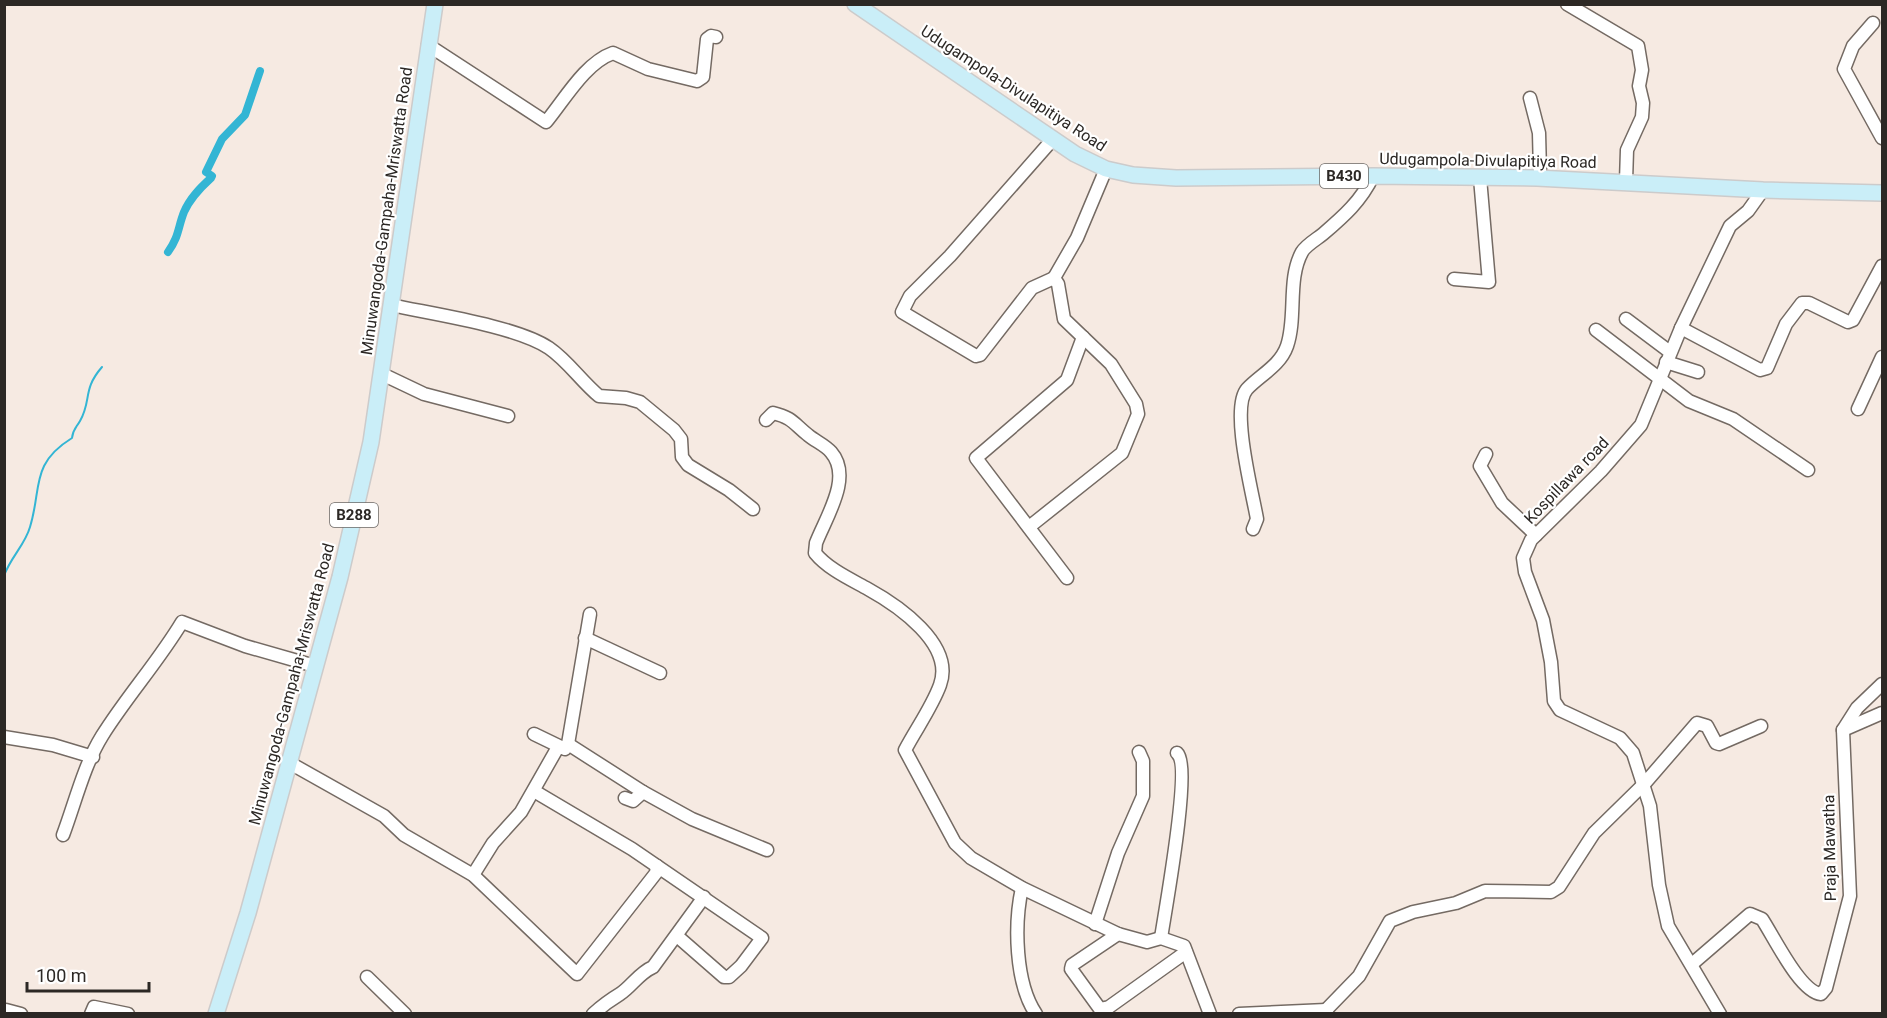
<svg xmlns="http://www.w3.org/2000/svg" width="1887" height="1018" viewBox="0 0 1887 1018" font-family="Roboto,sans-serif">
<style>
.lines{fill:none;stroke-linecap:round;stroke-linejoin:round}
.stream{stroke:#33b5d4;stroke-width:2}
.canal{stroke:#33b5d4;stroke-width:8}
.minor-casing{stroke:#746a63;stroke-width:15}
.major-casing{stroke:#cccbcb;stroke-width:18}
.minor{stroke:#fff;stroke-width:12}
.major{stroke:#caeef8;stroke-width:15}
.labels{text-anchor:middle;stroke-width:4.5;stroke-linejoin:round;paint-order:stroke}
.shield{fill:#fff;stroke:#6b6866;stroke-width:1.5}
.shield-label{font-size:15px;font-weight:bold;fill:#2c2825}
.street-label{font-size:16px;fill:#2c2825;stroke:#fff}
</style>
<rect width="100%" height="100%" fill="#f6eae2"/>
<g class="lines">
<!-- stream -->
<path class="stream" d="M4,576C10,558 25,545 30,527C42,488 30,464 72,438C73,429 76,428 80,421C92,400 82,390 102,367"/>
<!-- canal -->
<path class="canal" d="M168,252C179,237 178,227 184,212C190,198 200,188 211,178L212,176L206,172L222,139L245,115L260,71"/>
<!-- minor casing -->
<g class="minor-casing">
<g id="minor">
<path d="M1567,4L1638,46L1642,70L1639,86L1643,103L1642,117L1627,150L1626,181"/>
<path d="M1873,23L1853,46L1844,69L1882,138"/>
<path d="M428,45L546,122C565,99 585,63 613,53L648,69L697,81L703,77L707,39L711,36L716,37"/>
<path d="M1530,98L1539,133L1540,172L1537,178"/>
<path d="M1053,139L950,256L910,296L902,312L976,356L980,355L1032,288L1054,278"/>
<path d="M1454,279L1489,282L1480,178"/>
<path d="M391,305C432,314 516,326 549,348C568,361 581,381 599,396L626,398L640,402L674,430L681,439L682,457L688,465L729,490L753,509"/>
<path d="M1626,319L1670,352"/>
<path d="M1681,328L1760,370L1767,368L1786,324L1802,303H1809L1848,322L1853,320L1882,266"/>
<path d="M1596,330L1689,401L1733,419L1808,470"/>
<path d="M1666,362L1698,372"/>
<path d="M382,374L424,394L508,416"/>
<path d="M1858,409L1882,357"/>
<path d="M766,420L773,413C793,418 793,423 808,435C815,441 825,445 831,452C853,477 826,517 816,543L815,553C828,569 850,579 868,589C897,605 955,644 940,685C932,707 916,729 905,750L955,843L971,858L1022,888L1118,934L1147,942L1161,938L1184,946L1210,1014"/>
<path d="M1486,454L1480,466L1502,503L1536,535"/>
<path d="M1029,527L1122,453L1138,414L1136,404L1111,364L1064,319L1058,284L1054,278L1077,238L1106,169"/>
<path d="M1253,529L1257,519C1253,495 1230,408 1247,389C1260,375 1280,366 1287,346C1297,317 1287,279 1302,252C1306,245 1317,239 1323,234C1344,216 1361,201 1373,176"/>
<path d="M1067,578L976,458L1067,380L1083,337"/>
<path d="M585,638L660,673"/>
<path d="M1843,730L1857,708L1882,684"/>
<path d="M534,734L565,749L568,744L590,614"/>
<path d="M4,737L53,745L93,757"/>
<path d="M568,744L643,792L633,801L625,798"/>
<path d="M288,762L384,816L404,835L473,875L577,974L656,873L657,866"/>
<path d="M534,791L632,849L762,938L741,966L729,977H724L677,936"/>
<path d="M643,792L692,819L767,850"/>
<path d="M63,835C75,803 84,765 102,736C127,696 158,662 182,622L245,646L315,666"/>
<path d="M473,875L493,843L521,812L558,747"/>
<path d="M1022,888C1014,924 1015,983 1036,1014"/>
<path d="M1095,924L1118,853L1143,796V761L1139,752"/>
<path d="M1118,934L1072,965L1071,969L1100,1009L1109,1007L1186,952"/>
<path d="M1161,938C1165,911 1192,766 1177,753"/>
<path d="M1692,964L1750,914L1762,919C1774,937 1800,992 1821,994L1826,988L1850,896L1843,730L1882,713"/>
<path d="M367,977L405,1014"/>
<path d="M1326,1010L1359,976L1390,921L1413,912L1456,903L1485,891L1551,892L1559,887L1594,833L1645,783L1697,723L1707,726L1716,743L1719,744L1761,726"/>
<path d="M4,1012L6,1010L21,1014"/>
<path d="M91,1014L94,1007L128,1014"/>
<path d="M593,1014C602,1006 610,1000 620,994C632,986 639,973 653,967L704,897"/>
<path d="M1239,1014L1326,1010L1327,1014"/>
<path d="M1720,1014L1668,926L1659,885L1650,806L1633,753L1620,738L1560,710L1554,701L1551,662L1543,620L1525,572L1523,558L1531,540L1601,471L1641,425L1681,328L1730,226L1748,211L1763,190"/>
</g>
</g>
<!-- major casing -->
<g class="major-casing">
<g id="major">
<path d="M855,4L1075,154L1106,169L1133,175L1176,178L1373,176L1537,178L1763,190L1882,193"/>
<path d="M216,1014L248,913L340,577L371,442L435,4"/>
</g>
</g>
<!-- minor -->
<use href="#minor" class="minor"/>
<!-- major -->
<use href="#major" class="major"/>
</g>
<g class="labels">
<!-- shield labels -->
<g class="shield">
<rect x="1320" y="164" width="48" height="24" rx="4.5"/>
<rect x="330" y="503" width="48" height="24" rx="4.5"/>
</g>
<g class="shield-label">
<text x="1344" y="181">B430</text>
<text x="354" y="520">B288</text>
</g>
<!-- street labels -->
<g class="street-label">
<text transform="translate(1014 88) rotate(33)" y="6">Udugampola-Divulapitiya Road</text>
<text transform="translate(1488 160) rotate(1)" y="6">Udugampola-Divulapitiya Road</text>
<text transform="translate(386 211) rotate(-82)" y="6">Minuwangoda-Gampaha-Mriswatta Road</text>
<text transform="translate(1566 480) rotate(-46)" y="6">Kospillawa road</text>
<text transform="translate(291 684) rotate(-75)" y="6">Minuwangoda-Gampaha-Mriswatta Road</text>
<text transform="translate(1829 848) rotate(-91)" y="6">Praja Mawatha</text>
</g>
</g>
<!-- border -->
<rect width="1887" height="1018" fill="none" stroke="#2c2825" stroke-width="12"/>
<!-- scale -->
<path d="M27 982v9h122v-9" fill="none" stroke="#2c2825" stroke-width="3"/>
<text x="36" y="982" font-size="18" fill="#2c2825" stroke="#ffffff" stroke-width="4.5" paint-order="stroke">100 m</text>
</svg>
